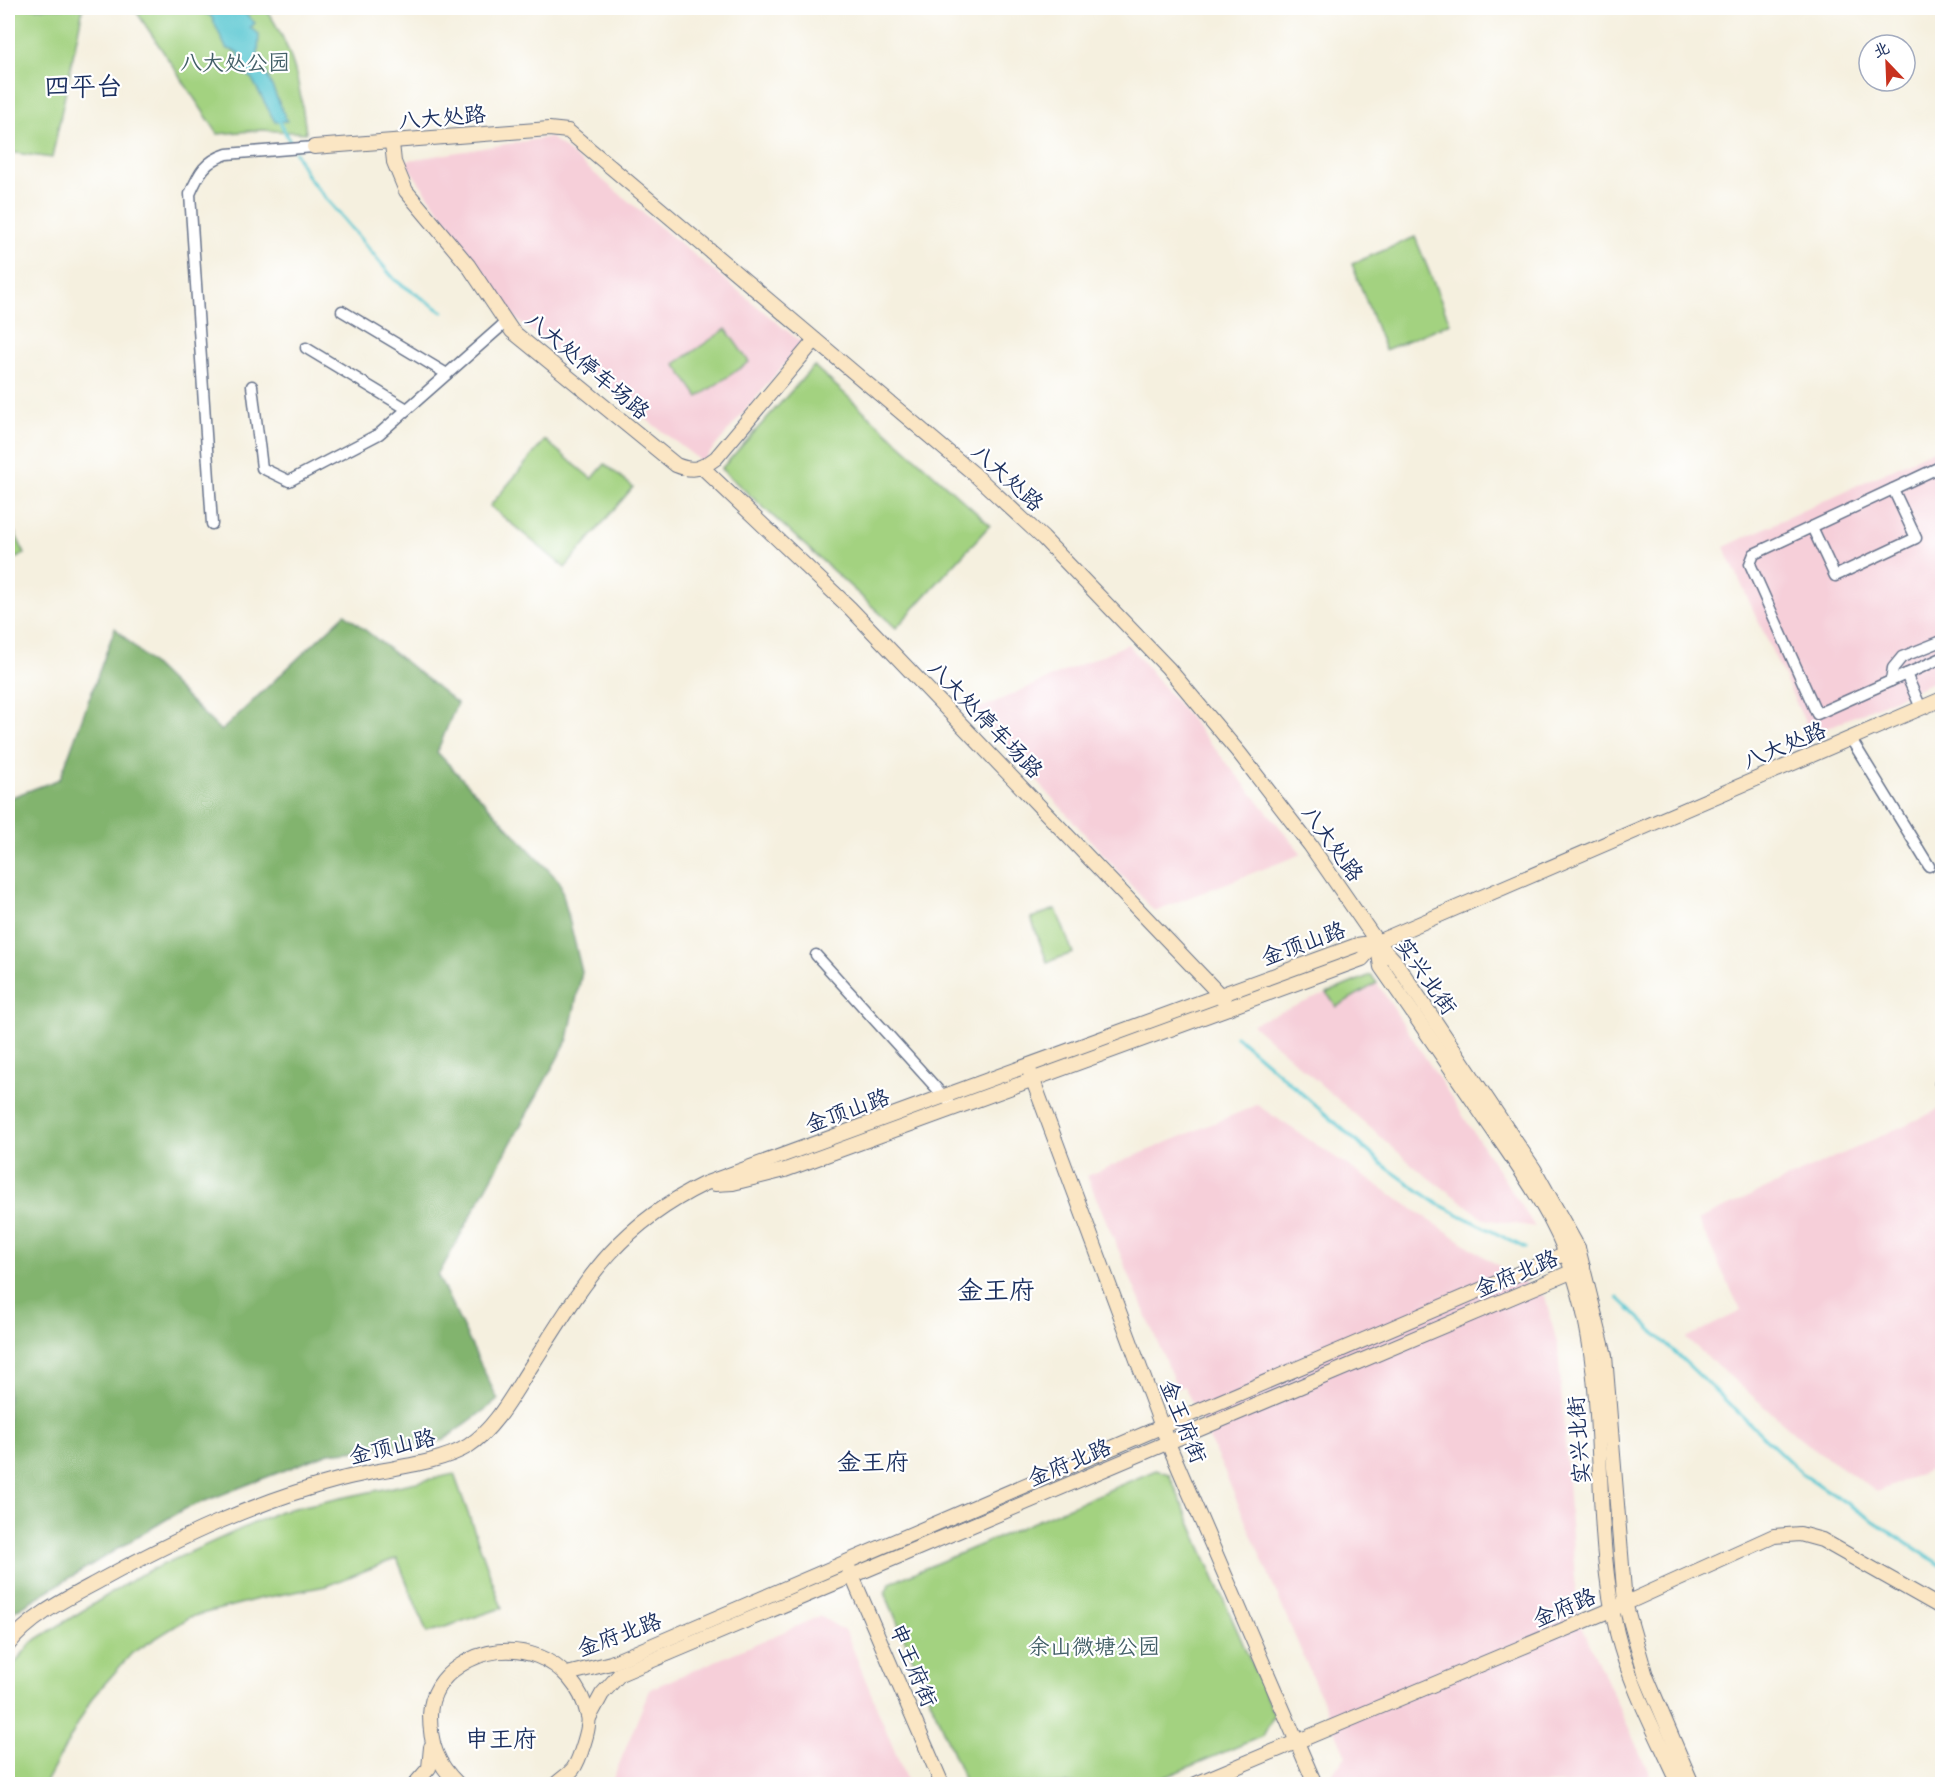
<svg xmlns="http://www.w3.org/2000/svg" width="1950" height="1792" viewBox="0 0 1950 1792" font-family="'Patrick Hand','LXGW WenKai TC',sans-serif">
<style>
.built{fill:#f6cfd9}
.green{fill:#a3d280;stroke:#5f806f;stroke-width:1.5}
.forest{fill:#82b46e;stroke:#4e7266;stroke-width:1.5}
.water{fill:#5ac7d2;stroke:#3a7b98;stroke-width:1.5}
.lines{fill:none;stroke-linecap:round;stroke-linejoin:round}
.stream{stroke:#5ac7d2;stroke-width:3}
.street-casing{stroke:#67738b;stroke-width:13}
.secondary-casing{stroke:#67738b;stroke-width:16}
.street{stroke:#fff;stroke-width:10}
.secondary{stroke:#fbe6c4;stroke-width:14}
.labels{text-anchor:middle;stroke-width:4.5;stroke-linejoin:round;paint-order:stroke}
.park-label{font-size:22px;fill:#446068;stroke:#fff}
.street-label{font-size:22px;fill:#1b2f5e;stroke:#fff}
.neighbourhood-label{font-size:24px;fill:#1b2f5e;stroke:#fff}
.quarter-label{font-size:26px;fill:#1b2f5e;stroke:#fff}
</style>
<rect width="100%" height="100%" fill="#fff"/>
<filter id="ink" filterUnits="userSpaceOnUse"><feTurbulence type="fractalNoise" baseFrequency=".0167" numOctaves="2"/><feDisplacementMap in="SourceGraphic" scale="12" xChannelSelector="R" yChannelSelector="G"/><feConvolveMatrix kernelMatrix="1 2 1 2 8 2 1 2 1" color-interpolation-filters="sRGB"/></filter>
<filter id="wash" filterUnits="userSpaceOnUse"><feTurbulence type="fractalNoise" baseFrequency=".008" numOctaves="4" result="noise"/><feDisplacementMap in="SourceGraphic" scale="24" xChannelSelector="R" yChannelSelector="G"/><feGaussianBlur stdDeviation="1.35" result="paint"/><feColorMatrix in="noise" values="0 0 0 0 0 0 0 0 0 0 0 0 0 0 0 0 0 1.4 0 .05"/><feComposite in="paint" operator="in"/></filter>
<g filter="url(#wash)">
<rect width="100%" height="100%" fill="#f5f0df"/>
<!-- built -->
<g class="built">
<path d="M550,137L802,343L702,462L517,320L404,161Z"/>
<path d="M1942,446V678L1811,735L1724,547Z"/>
<path d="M1128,644L1302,854L1154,911L974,711Z"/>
<path d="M1371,975L1377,983L1535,1227L1485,1219L1416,1168L1252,1024Z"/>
<path d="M1257,1105L1545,1297L1558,1347L1578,1618L1654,1784H1305L1332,1773L1346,1756L1225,1473L1184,1386L1177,1388L1087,1176Z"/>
<path d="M1942,1108V1465L1877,1492L1805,1442L1686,1338L1741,1311L1698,1220Z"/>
<path d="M820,1616L846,1632L908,1784H611L650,1689Z"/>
</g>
<!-- green -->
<g class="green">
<path d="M8,8H83L52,158L8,152Z"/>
<path d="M134,8H265C294,48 300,85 306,133L262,130L218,134Z"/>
<path d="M1415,237L1450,323L1385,350L1352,264Z"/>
<path d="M726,329L749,362L698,397L675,364Z"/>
<path d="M814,366L990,525L896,628L721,469Z"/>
<path d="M545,440L592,479L605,464L633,487L565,568L490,506Z"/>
<path d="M8,519L25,554L8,562Z"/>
<path d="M1056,909L1073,953L1047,962L1031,918Z"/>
<path d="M1371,975L1377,983L1336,1007L1327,993Z"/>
<path d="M1156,1470L1169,1474L1274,1715L1263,1736L1148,1784H966L885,1593L890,1583Z"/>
<path d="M454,1474L502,1608L427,1633L397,1558L326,1586L258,1599L190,1617L132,1653L92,1698L45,1784H8V1672L32,1642L140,1575L280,1511Z"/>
</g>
<!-- forest -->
<path class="forest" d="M345,614L457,703L437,752L560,882L582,972L568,1039L438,1276L498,1400L442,1441L329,1453L182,1510L8,1615V801L12,797L60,779L115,628L221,731Z"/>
<!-- water -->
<path class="water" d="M194,8H239L255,23L250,28L259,34L258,54L287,121L275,122L252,79L237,68L239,53L226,48L211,16Z"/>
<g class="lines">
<!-- stream -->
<g class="stream">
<path d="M279,120L292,146"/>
<path d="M295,152L308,177L395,280L443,312"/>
<path d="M1236,1036L1387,1168L1438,1204L1525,1248"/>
<path d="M1618,1298L1804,1475L1942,1566"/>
</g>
</g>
</g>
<g filter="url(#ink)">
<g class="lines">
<!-- street casing -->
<g class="street-casing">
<g id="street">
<path d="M342,311L447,374"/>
<path d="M306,348L407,409"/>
<path d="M252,386L262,468L289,481L379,434L505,323"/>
<path d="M1942,466L1754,554L1750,564L1817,714L1942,658"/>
<path d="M212,524L190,194C199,173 205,161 227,154L314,147"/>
<path d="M1812,527L1835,576L1916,538L1893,489"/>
<path d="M1906,674L1921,708"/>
<path d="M1891,681L1893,668L1902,657L1942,641"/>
<path d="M1851,739L1929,866"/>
<path d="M816,955L948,1101"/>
<path d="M1940,1083L1942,1082"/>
</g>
</g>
<!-- secondary casing -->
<g class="secondary-casing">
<g id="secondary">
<path d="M392,143L394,162L406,191L468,265L512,331L676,465C693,472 701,469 716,458L815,340"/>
<path d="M314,147L549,129L568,131L973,473L1043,538L1168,668L1240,754L1310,845L1377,942L1394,960L1534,1169L1578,1248L1605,1356L1625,1603L1646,1676L1692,1784"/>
<path d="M703,468L850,608L1220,995L1228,1008"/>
<path d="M1377,942L1381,967C1416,1017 1450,1067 1484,1117C1517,1165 1554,1214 1572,1270C1612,1387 1589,1514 1617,1633C1630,1686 1657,1735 1679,1784"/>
<path d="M1028,1067L1168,1443L1315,1784"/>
<path d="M715,1184L733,1183L785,1170L1362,959L1377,942"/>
<path d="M849,1569L942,1784"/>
<path d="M8,1645C31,1615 70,1597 103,1579C180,1537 257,1501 341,1479C377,1469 438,1465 468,1446C495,1429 513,1394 530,1368C583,1286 612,1229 704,1184L1357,945L1377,942L1942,699"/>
<path d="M567,1674L611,1663L1578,1248"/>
<path d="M589,1718L602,1694L620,1674L1583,1267"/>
<path d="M415,1784L429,1768L431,1747"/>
<path d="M458,1784C437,1764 430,1744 430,1715C431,1694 442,1677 459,1666C509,1632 575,1657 588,1716C591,1726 579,1761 573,1769C568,1775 561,1779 556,1784"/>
<path d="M1196,1784L1613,1609L1774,1536L1800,1534L1822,1540L1942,1608"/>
</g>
</g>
<!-- street -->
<use href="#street" class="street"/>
<!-- secondary -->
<use href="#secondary" class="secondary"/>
</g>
</g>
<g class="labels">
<!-- park labels -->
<g class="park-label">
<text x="235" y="70">八大处公园</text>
<text x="1094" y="1654">余山微塘公园</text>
</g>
<!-- street labels -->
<g class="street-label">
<text transform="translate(442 117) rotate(-5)" y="8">八大处路</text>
<text transform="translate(588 365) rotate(40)" y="8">八大处停车场路</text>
<text transform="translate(1008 477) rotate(42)" y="8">八大处路</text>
<text transform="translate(986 719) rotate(46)" y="8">八大处停车场路</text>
<text transform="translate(1784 745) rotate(-23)" y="8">八大处路</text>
<text transform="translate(1333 843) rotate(54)" y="8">八大处路</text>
<text transform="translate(1303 943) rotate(-20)" y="8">金顶山路</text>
<text transform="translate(1427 976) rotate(55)" y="8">实兴北街</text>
<text transform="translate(847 1110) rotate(-20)" y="8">金顶山路</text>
<text transform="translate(1516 1273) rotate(-23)" y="8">金府北路</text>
<text transform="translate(1184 1421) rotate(68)" y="8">金王府街</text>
<text transform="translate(1578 1440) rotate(-94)" y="8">实兴北街</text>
<text transform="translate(392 1446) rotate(-13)" y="8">金顶山路</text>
<text transform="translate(1069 1462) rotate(-23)" y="8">金府北路</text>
<text transform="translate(1564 1607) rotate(-23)" y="8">金府路</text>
<text transform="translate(619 1634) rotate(-20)" y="8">金府北路</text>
<text transform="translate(914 1665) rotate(67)" y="8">申王府街</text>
</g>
<!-- neighbourhood labels -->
<g class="neighbourhood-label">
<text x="873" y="1470">金王府</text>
<text x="501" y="1747">申王府</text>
</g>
<!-- quarter labels -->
<g class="quarter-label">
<text x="83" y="95">四平台</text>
<text x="996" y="1299">金王府</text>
</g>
</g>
<!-- margin -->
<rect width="1950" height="1792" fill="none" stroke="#fff" stroke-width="30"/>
<!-- north arrow -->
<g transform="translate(1887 63) rotate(337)"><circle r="28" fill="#ffffff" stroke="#a4acbf" stroke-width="1.5"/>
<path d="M0-4.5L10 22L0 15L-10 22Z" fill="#c8321e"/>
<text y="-9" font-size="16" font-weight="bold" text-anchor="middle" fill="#1b2f5e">北</text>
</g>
</svg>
